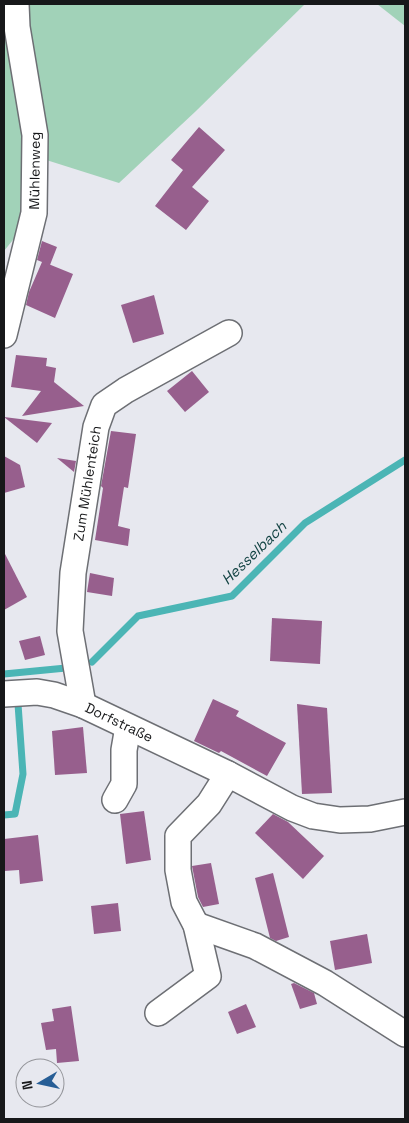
<svg xmlns="http://www.w3.org/2000/svg" width="409" height="1123" viewBox="0 0 409 1123" font-family="'Space Grotesk',sans-serif">
<style>
.green{fill:#a1d2b8}
.lines{fill:none;stroke-linecap:round;stroke-linejoin:round}
.stream{stroke:#4bb5b5;stroke-width:7}
.building{fill:#975f8d}
.minor-casing{stroke:#6d6f74;stroke-width:28}
.minor{stroke:#fff;stroke-width:25}
.labels{text-anchor:middle;stroke-width:4;stroke-linejoin:round;paint-order:stroke}
.street-label{font-size:14px;fill:#17181a;stroke:#e7e8ef}
.water-label{font-size:15px;font-style:italic;fill:#144444;stroke:#e7e8ef}
</style>
<rect width="100%" height="100%" fill="#e7e8ef"/>
<!-- green -->
<g class="green">
<path d="M4,4H13L29,220L4,251Z"/>
<path d="M19,4H305L196,111L119,183L40,158Z"/>
<path d="M377,4H405V26Z"/>
</g>
<g class="lines">
<!-- stream -->
<g class="stream">
<path d="M92,662L138,616L232,596L305,523L405,460"/>
<path d="M4,674L66,668"/>
<path d="M4,815L15,814L23,774L18,704"/>
</g>
</g>
<!-- building -->
<g class="building">
<path d="M199,127L225,150L192,187L209,201L186,230L155,206L183,170L171,160Z"/>
<path d="M42,241L57,247L50,265L46,263L73,274L55,318L26,305L29,292L42,262L37,260Z"/>
<path d="M154,295L164,334L133,343L121,305Z"/>
<path d="M16,355L47,358L46,366L56,368L54,382L84,406L22,416L41,391L11,387Z"/>
<path d="M192,371L209,392L185,412L167,391Z"/>
<path d="M4,417L52,423L37,443Z"/>
<path d="M111,431L136,434L128,488L124,487L118,526L130,529L128,546L95,540L103,488L101,486Z"/>
<path d="M4,456L20,465L25,487L4,493Z"/>
<path d="M57,458L76,461L74,472Z"/>
<path d="M4,552L27,597L4,610Z"/>
<path d="M90,573L114,578L112,596L87,592Z"/>
<path d="M272,618L322,621L320,664L270,661Z"/>
<path d="M40,636L45,655L25,660L19,641Z"/>
<path d="M213,699L239,711L236,716L286,743L267,776L221,751L219,753L194,741Z"/>
<path d="M297,704L327,708L332,793L302,794Z"/>
<path d="M83,727L87,773L55,775L52,731Z"/>
<path d="M144,811L151,860L126,864L120,814Z"/>
<path d="M273,814L288,822L324,856L303,879L255,833Z"/>
<path d="M38,835L43,881L20,884L19,870L4,871V839Z"/>
<path d="M211,863L219,904L203,907L198,897L192,866Z"/>
<path d="M273,873L289,937L276,941L270,938L255,878Z"/>
<path d="M118,903L121,931L94,934L91,906Z"/>
<path d="M367,934L372,963L335,970L330,941Z"/>
<path d="M294,983L314,993L317,1004L300,1009L291,984Z"/>
<path d="M246,1004L256,1027L237,1034L228,1012Z"/>
<path d="M71,1006L79,1061L57,1063L56,1049L46,1050L41,1023L54,1021L52,1009Z"/>
</g>
<g class="lines">
<!-- minor casing -->
<g class="minor-casing">
<g id="minor">
<path id="s1" d="M4,335L34,213L35,135L17,27L16,4"/>
<path id="s2" d="M4,694L37,692L54,695L83,705L228,774L292,808L313,816L340,820L370,819L405,812"/>
<path id="s3" d="M83,705L70,631L73,573L96,427L104,405L126,390L229,333"/>
<path d="M115,800L124,784V750L128,727"/>
<path d="M196,925L255,946L325,983L405,1034"/>
<path d="M158,1013L208,976L196,925L184,902L178,870V836L209,804L228,774"/>
</g>
</g>
<!-- minor -->
<use href="#minor" class="minor"/>
</g>
<g class="labels">
<!-- street labels -->
<g class="street-label">
<text dy="5" stroke="none"><textPath href="#s1" startOffset="168">Mühlenweg</textPath></text>
<text dy="5" stroke="none"><textPath href="#s3" startOffset="224">Zum Mühlenteich</textPath></text>
<text dy="5" stroke="none"><textPath href="#s2" startOffset="121">Dorfstraße</textPath></text>
</g>
<!-- water labels -->
<g class="water-label">
<text transform="translate(254 553) rotate(-44)" y="5">Hesselbach</text>
</g>
</g>
<!-- border -->
<rect width="409" height="1123" fill="none" stroke="#17181a" stroke-width="10"/>
<!-- north arrow -->
<g transform="translate(40 1083) rotate(261)"><circle r="24" fill="#e7e8ef" stroke="#94959a"/>
<path d="M0-4L9 19L0 12L-9 19Z" fill="#275e96"/>
<text y="-8" font-size="14" font-weight="bold" text-anchor="middle" fill="#17181a">N</text>
</g>
</svg>
